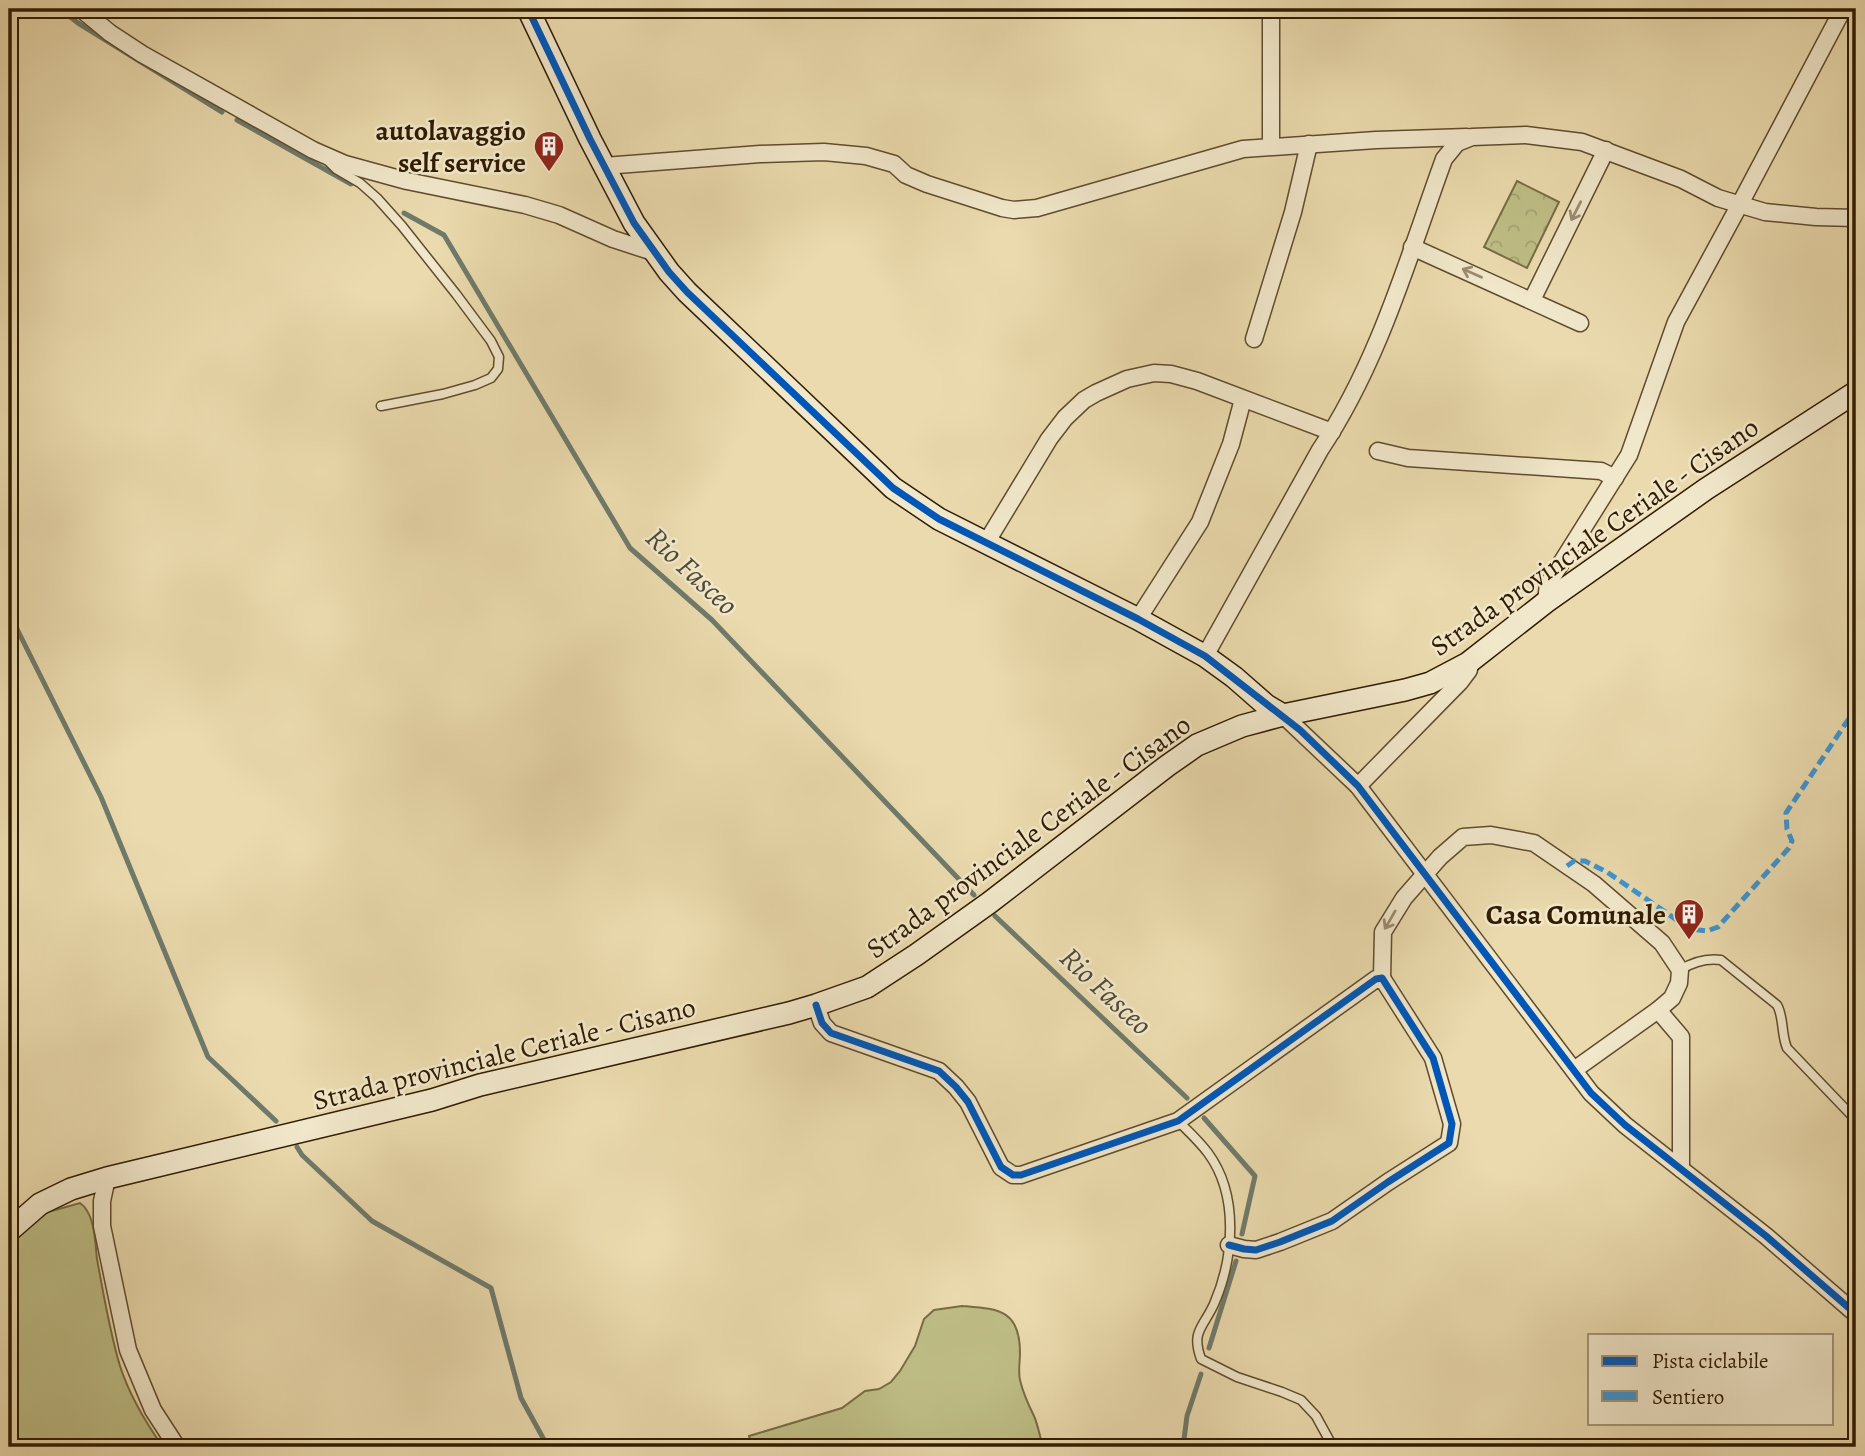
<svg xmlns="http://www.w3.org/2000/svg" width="1865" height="1456" viewBox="0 0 1865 1456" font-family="Alegreya,serif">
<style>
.grass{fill:#bebd85;stroke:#786c44;stroke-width:2}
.forest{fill:url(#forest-crowns);stroke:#786c44;stroke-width:2}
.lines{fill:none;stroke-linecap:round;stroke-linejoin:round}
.stream{stroke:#6f7a6b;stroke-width:5}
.lane-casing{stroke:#5f4c2d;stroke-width:11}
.street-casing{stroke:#5f4c2d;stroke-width:19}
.secondary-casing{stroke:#311c02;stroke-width:24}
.lane{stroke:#f1e7ca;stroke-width:8}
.street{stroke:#f1e7ca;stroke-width:16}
.secondary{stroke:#f1e7ca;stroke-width:21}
.quiet{stroke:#3d94d1;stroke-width:5;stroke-dasharray:10 5;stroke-linecap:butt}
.cycleway-casing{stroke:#f1e7ca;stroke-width:11}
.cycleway{stroke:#0057b8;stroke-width:7}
.oneway{stroke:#9b8c70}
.labels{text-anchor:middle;stroke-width:5;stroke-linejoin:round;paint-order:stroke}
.poi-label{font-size:28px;font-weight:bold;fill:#311c02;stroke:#f1e7ca;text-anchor:end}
.street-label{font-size:28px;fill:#311c02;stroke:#f1e7ca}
.water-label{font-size:30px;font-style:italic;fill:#504b37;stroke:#f1e7ca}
</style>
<defs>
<pattern id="forest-crowns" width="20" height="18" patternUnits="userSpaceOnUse" patternTransform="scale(1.75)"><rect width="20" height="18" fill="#bebd85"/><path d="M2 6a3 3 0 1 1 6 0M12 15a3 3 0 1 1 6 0" fill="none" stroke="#a4a271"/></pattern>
</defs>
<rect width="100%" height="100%" fill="#eadaad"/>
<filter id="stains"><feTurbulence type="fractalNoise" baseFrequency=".00286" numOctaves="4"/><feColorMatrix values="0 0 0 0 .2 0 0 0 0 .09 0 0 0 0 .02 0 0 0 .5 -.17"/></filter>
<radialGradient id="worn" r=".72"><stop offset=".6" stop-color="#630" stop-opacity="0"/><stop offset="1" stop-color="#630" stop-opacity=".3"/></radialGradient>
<!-- grass -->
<g class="grass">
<path d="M80,1203C95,1213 95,1242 97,1259C103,1292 110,1333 120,1366C129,1394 146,1423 163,1447H9V1240L16,1233L48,1212Z"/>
<path d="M962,1306C998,1309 1020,1309 1020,1353C1020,1362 1018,1371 1020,1380C1023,1393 1028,1404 1034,1416C1038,1425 1040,1437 1043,1447H752L749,1436L842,1408L865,1391L879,1389L891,1382L900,1371L915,1346L924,1319L934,1310Z"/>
</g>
<!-- forest -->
<path class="forest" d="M1517,181L1559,202L1527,268L1484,247Z"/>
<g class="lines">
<!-- stream -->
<g class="stream">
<path d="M60,9L78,23L222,112"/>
<path d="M237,120L351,184"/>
<path d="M404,213L444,235L630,548L712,620L974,895"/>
<path d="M9,613L101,797L208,1057L276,1121"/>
<path d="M995,916L1187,1098"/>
<path d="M1204,1118L1255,1176L1242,1234"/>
<path d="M297,1147L302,1155L372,1221L491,1288L521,1398L548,1447"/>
<path d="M1209,1348L1236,1261"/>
<path d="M1183,1447L1187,1416L1201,1374"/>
</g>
<!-- lane casing -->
<g class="lane-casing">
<g id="lane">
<path d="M328,161L336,169L360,183L377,198L402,226L456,294L491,341L499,357L498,369L491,378L475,385L443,394L381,406"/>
<path d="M1680,970C1693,962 1706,958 1721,960L1777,1005C1784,1017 1781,1034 1787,1048L1856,1120"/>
<path d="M1178,1121C1188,1131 1199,1141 1208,1153C1239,1195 1234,1258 1214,1304C1203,1328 1191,1331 1201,1359L1237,1377L1282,1392L1301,1400L1316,1416L1333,1447"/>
</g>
</g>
<!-- street casing -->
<g class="street-casing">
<g id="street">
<path d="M81,9L110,33L142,54L313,150L345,164L407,181L525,205L559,215L613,239L656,253"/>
<path d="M1271,9V146"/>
<path d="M604,166L760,154L824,152L866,156L894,164L906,175L927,184L1002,208L1014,210L1037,208L1243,149L1376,140L1467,137"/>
<path d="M1412,247L1580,323"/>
<path d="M1532,300L1606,150"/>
<path d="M1254,339L1293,212L1309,144"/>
<path d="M1378,451L1408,458L1601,471L1615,478"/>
<path d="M986,543L1049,439L1065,418L1084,400L1096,393L1127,379L1154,373L1171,374L1197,381L1332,432"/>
<path d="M1546,602L1548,584L1629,455L1676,322L1740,204L1843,9"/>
<path d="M1138,619L1200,522L1231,444L1243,399"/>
<path d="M1205,656L1320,450C1379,362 1408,258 1444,159L1457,143L1472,137L1526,135L1582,142L1681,179L1718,198L1765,212L1816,217L1856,218"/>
<path d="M1283,715L1358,786L1591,1093L1625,1125L1766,1236L1856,1314"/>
<path d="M1358,786L1460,682L1469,670L1468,663"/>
<path d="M1382,978L1383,932L1404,898L1440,857L1463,837L1491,835L1534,843L1594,884L1662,943L1680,970L1679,983L1672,998L1658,1010L1574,1070"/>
<path d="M816,1005L822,1023L831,1033L939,1071L956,1087L968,1102L1001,1167L1013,1175H1021L1178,1121L1376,979L1382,978L1433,1058L1452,1124L1449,1143L1388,1182L1332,1221L1280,1242L1256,1250L1244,1249L1229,1245"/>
<path d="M1658,1010L1681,1037V1169"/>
<path d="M107,1178L102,1201V1226L128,1350L153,1410L177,1447"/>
</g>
</g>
<!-- secondary casing -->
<g class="secondary-casing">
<g id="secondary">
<path d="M528,9L590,139L634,223L669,272L687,292L893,488L939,519L1138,619L1205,656L1234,677L1266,705L1283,715"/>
<path d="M9,1231L40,1204L71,1189L107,1178L432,1100L480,1085L789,1013L816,1005L867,987L916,955L989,903L1167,766L1197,745L1242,726L1283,715L1405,690L1430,683L1468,663L1546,602L1706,489L1856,392"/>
</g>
</g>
<!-- lane -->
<use href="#lane" class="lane"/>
<!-- street -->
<use href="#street" class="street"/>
<!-- secondary -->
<use href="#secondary" class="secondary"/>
<!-- quiet -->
<path class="quiet" d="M1567,866L1574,861H1585L1607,872L1690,929L1707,931L1718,927L1789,848L1792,841L1787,829L1786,813L1856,708"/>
<!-- cycleway casing -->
<g class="cycleway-casing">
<g id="cycleway">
<path d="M528,9L590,139L634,223L669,272L687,292L893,488L939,519L1138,619L1205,656L1300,730L1358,786L1591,1093L1625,1125L1766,1236L1856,1314"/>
<path d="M816,1005L822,1023L831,1033L939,1071L956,1087L968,1102L1001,1167L1013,1175H1021L1178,1121L1376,979L1382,978L1433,1058L1452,1124L1449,1143L1388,1182L1332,1221L1280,1242L1256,1250L1244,1249L1229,1245"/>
</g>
</g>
<!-- cycleway -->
<use href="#cycleway" class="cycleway"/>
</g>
<!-- one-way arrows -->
<defs><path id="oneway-shaft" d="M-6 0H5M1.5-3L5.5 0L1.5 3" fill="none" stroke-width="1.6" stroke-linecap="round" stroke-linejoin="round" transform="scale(1.75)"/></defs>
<g class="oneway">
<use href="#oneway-shaft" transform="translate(1576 211) rotate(117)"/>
<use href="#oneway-shaft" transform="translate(1472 273) rotate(-156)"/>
<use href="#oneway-shaft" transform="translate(1390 920) rotate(120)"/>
</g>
<!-- icons -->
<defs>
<g id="building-pin" transform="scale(1.575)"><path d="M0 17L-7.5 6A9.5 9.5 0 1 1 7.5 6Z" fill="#8f2418" stroke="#f1e7ca"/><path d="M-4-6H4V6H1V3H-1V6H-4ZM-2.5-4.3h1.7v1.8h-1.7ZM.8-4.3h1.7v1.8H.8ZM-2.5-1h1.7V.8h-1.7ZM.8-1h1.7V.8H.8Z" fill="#fff"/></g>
</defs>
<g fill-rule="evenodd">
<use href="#building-pin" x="549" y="146"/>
<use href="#building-pin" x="1689" y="914"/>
</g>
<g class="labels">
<!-- poi labels -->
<g class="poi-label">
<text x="526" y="140">autolavaggio<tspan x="526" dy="32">self service</tspan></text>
<text x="1666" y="924">Casa Comunale</text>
</g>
<!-- street labels -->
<g class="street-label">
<text transform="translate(1594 536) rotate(-35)" y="10">Strada provinciale Ceriale - Cisano</text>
<text transform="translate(1028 836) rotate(-36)" y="10">Strada provinciale Ceriale - Cisano</text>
<text transform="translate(504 1053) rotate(-14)" y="10">Strada provinciale Ceriale - Cisano</text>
</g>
<!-- water labels -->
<g class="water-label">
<text transform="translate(692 571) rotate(43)" y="10">Rio Fasceo</text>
<text transform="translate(1106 991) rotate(43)" y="10">Rio Fasceo</text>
</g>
</g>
<!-- margin -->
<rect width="1865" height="1456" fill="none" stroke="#eadaad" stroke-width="35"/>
<rect x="10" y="10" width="1844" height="1435" fill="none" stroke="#311c02" stroke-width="3.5"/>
<rect x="18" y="18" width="1830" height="1421" fill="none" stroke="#311c02" stroke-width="2"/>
<!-- legend -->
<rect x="1588" y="1334" width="245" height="91" fill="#f1e7ca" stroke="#a4967a" stroke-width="2"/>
<rect x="1602" y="1356" width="35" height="10" fill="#0057b8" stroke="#a4967a" stroke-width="2"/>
<text x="1652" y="1368" font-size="21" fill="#311c02">Pista ciclabile</text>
<rect x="1602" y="1391" width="35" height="10" fill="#3d94d1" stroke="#a4967a" stroke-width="2"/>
<text x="1652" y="1404" font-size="21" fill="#311c02">Sentiero</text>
<rect width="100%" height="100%" filter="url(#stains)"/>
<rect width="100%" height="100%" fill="url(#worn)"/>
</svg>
